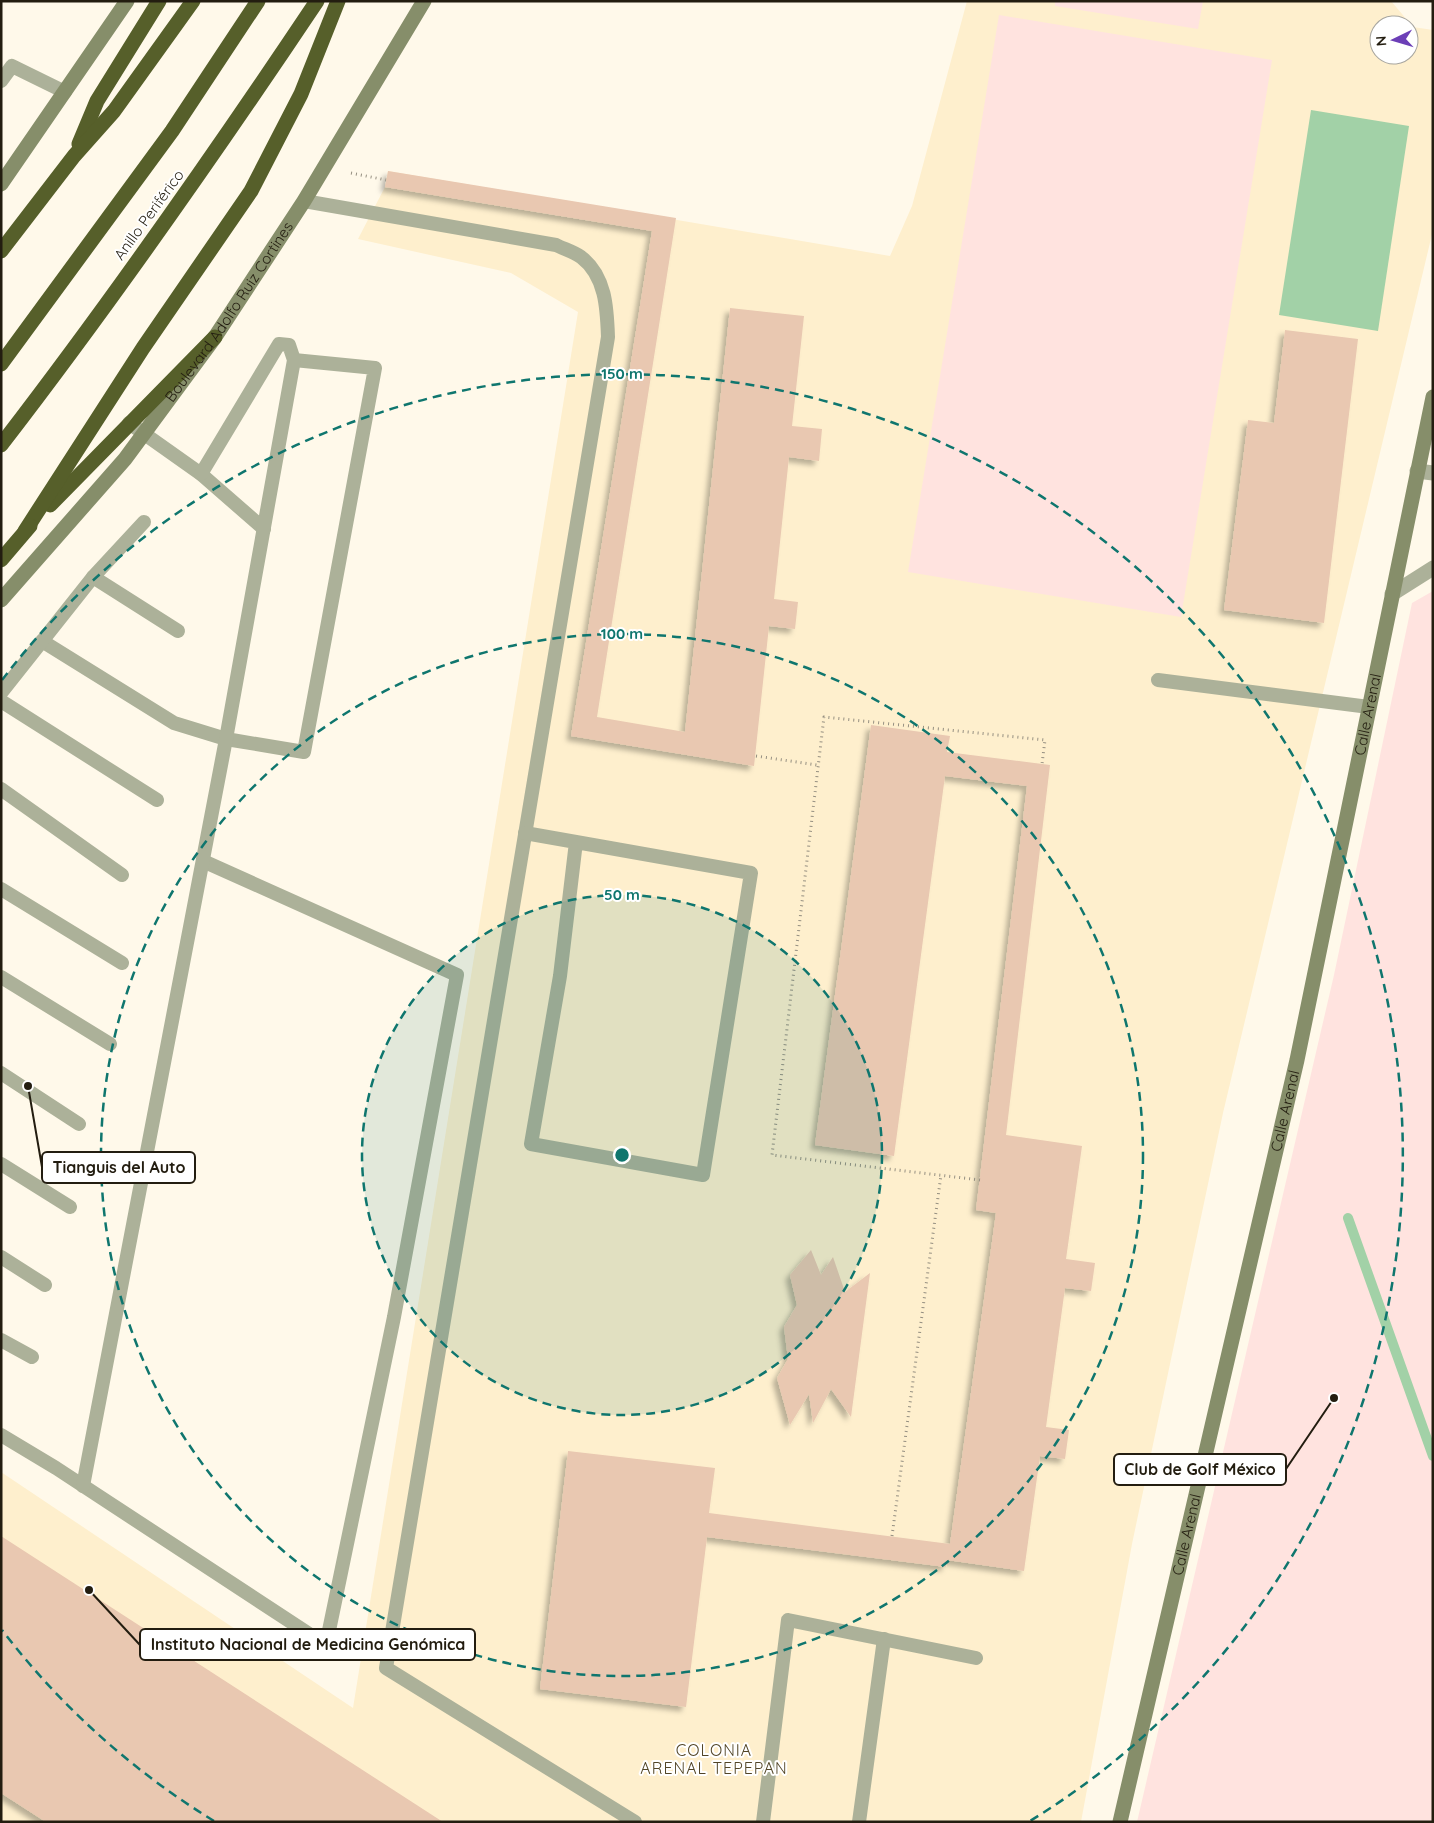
<svg xmlns="http://www.w3.org/2000/svg" width="1434" height="1823" viewBox="0 0 1434 1823" font-family="Quicksand,sans-serif">
<style>
.built{fill:#feefcd;fill-rule:evenodd}
.green{fill:#ffe3df}
.water{fill:#a2d1a7}
.lines{fill:none;stroke-linecap:round;stroke-linejoin:round}
.stream{stroke:#a2d1a7;stroke-width:10}
.building{fill:#e9c8b1;filter:url(#shadow)}
.path{stroke:#958f81;stroke-width:3;stroke-dasharray:1 4;stroke-linecap:butt}
.lane{stroke:#acb199;stroke-width:14}
.street{stroke:#acb199;stroke-width:15}
.secondary{stroke:#868e6a;stroke-width:15}
.highway{stroke:#565f2a;stroke-width:15}
.ring{fill:none;stroke:#0f766e;stroke-width:2.5;stroke-dasharray:9 6}
.labels{text-anchor:middle;stroke-width:4;stroke-linejoin:round;paint-order:stroke}
.street-label{font-size:15px;fill:#231d10;stroke:#fff}
.neighbourhood-label{font-size:16px;letter-spacing:1px;fill:#524526;stroke:#fff}
.centre{fill:#0f766e;stroke:#fff;stroke-width:2.5}
.ring-label{font-size:15px;text-anchor:middle;font-weight:bold;fill:#0f766e;stroke:#fff;stroke-width:4;stroke-linejoin:round;paint-order:stroke}
.leader{fill:none;stroke:#231d10;stroke-width:2}
.callout-dot{fill:#231d10;stroke:#fff;stroke-width:2}
.callout{fill:#fff;stroke:#231d10;stroke-width:2}
.callout-label{font-size:16px;text-anchor:middle;font-weight:bold;fill:#231d10}
</style>
<defs>
<filter id="shadow"><feDropShadow dx="-4.5" dy="4.5" stdDeviation="2.5" flood-color="#0004"/></filter>
</defs>
<rect width="100%" height="100%" fill="#fff9ea"/>
<!-- built -->
<path class="built" d="M967,1H1391L1413,27L1433,30V230L1223,1113L1132,1544L1081,1822H1V1472L353,1708L578,312L511,273L358,239L385,187L388,171L890,256L912,206ZM1379,25H1409V55H1379Z"/>
<!-- green -->
<g class="green">
<path d="M1055,1H1203L1198,29L1055,6Z"/>
<path d="M999,15L1272,60L1181,617L908,572Z"/>
<path d="M1433,591V1822H1137L1334,975L1412,603Z"/>
</g>
<!-- water -->
<path class="water" d="M1311,110L1409,126L1378,331L1279,315Z"/>
<g class="lines">
<!-- stream -->
<path class="stream" d="M1348,1218L1433,1456"/>
</g>
<!-- building -->
<g class="building">
<path d="M388,171L676,218L597,717L685,732L730,308L804,316L792,426L822,429L819,461L789,457L774,599L798,602L795,629L769,626L754,766L571,736L652,231L385,187Z"/>
<path d="M1285,330L1358,339L1324,623L1224,610L1248,420L1274,423Z"/>
<path d="M871,725L950,736L947,752L1050,765L1006,1135L1082,1146L1066,1259L1095,1263L1091,1291L1065,1288L1046,1427L1069,1430L1065,1459L1040,1456L1024,1571L947,1560L946,1567L707,1537L686,1707L540,1689L568,1451L715,1468L709,1513L950,1544L996,1213L976,1210L1027,786L945,776L894,1156L815,1145Z"/>
<path d="M811,1250L821,1275L833,1257L845,1292L870,1273L851,1417L831,1389L813,1423L809,1394L790,1425L777,1378L788,1359L784,1327L797,1305L790,1275Z"/>
<path d="M1,1536L443,1822H46L1,1793Z"/>
</g>
<g class="lines">
<!-- path -->
<g class="path">
<path d="M351,173L386,180"/>
<path d="M756,756L817,765"/>
<path d="M980,1180L772,1155L824,717L1045,740L1042,764"/>
<path d="M892,1536L941,1175"/>
</g>
<!-- lane -->
<g class="lane">
<path d="M1,81L12,66L65,92"/>
<path d="M304,201L556,245C564,249 574,252 581,257C606,276 607,309 608,337L386,1668L635,1822"/>
<path d="M129,423L201,474L264,529"/>
<path d="M93,577L178,631"/>
<path d="M42,641L174,723L226,739L304,752L375,368L294,360"/>
<path d="M1158,680L1369,707"/>
<path d="M1,693L93,577L144,522"/>
<path d="M1,701L157,800"/>
<path d="M1,789L122,875"/>
<path d="M525,833L576,842L560,976L531,1144L703,1175L751,873L576,842"/>
<path d="M1,889L122,963"/>
<path d="M1,977L110,1044"/>
<path d="M1,1073L79,1124"/>
<path d="M1,1164L70,1207"/>
<path d="M1,1257L45,1285"/>
<path d="M1,1340L32,1357"/>
<path d="M1,1435L56,1468L326,1645L394,1317L457,975L203,861"/>
<path d="M83,1486L226,739L294,360L289,345L279,344L201,474"/>
<path d="M763,1822L788,1620L976,1658"/>
<path d="M859,1822L884,1639"/>
</g>
<!-- street -->
<g class="street">
<path d="M1417,471L1433,473"/>
<path d="M1392,594L1433,568"/>
</g>
<!-- secondary -->
<g class="secondary">
<path d="M1,184L127,1"/>
<path id="s1" d="M1,600L125,459L215,337L304,201L424,1"/>
<path id="s2" d="M1120,1822L1297,1060L1433,397"/>
</g>
<!-- highway -->
<g class="highway">
<path d="M79,144L97,101L159,1"/>
<path d="M1,251L74,156L114,111L193,1"/>
<path d="M1,364L172,131L258,1"/>
<path d="M1,445C112,301 216,152 317,1"/>
<path d="M50,505L215,337"/>
<path d="M25,531L143,348L251,191L301,94L338,1"/>
<path d="M1,560L30,526"/>
</g>
</g>
<!-- distance rings -->
<circle cx="622" cy="1155" r="260" fill="#0f766e" fill-opacity=".12"/>
<g class="ring">
<circle cx="622" cy="1155" r="260"/>
<circle cx="622" cy="1155" r="521"/>
<path d="M214 1821A781 781 0 0 1 2 1630M2 680A781 781 0 1 1 1030 1821"/>
</g>
<g class="labels">
<!-- street labels -->
<g class="street-label">
<text transform="translate(149 215) rotate(-54)" y="5">Anillo Periférico</text>
<text dy="5" stroke="none"><textPath href="#s1" startOffset="368">Boulevard Adolfo Ruiz Cortines</textPath></text>
<text dy="5" stroke="none"><textPath href="#s2" startOffset="1135">Calle Arenal</textPath></text>
<text dy="5" stroke="none"><textPath href="#s2" startOffset="730">Calle Arenal</textPath></text>
<text dy="5" stroke="none"><textPath href="#s2" startOffset="295">Calle Arenal</textPath></text>
</g>
<!-- neighbourhood labels -->
<g class="neighbourhood-label">
<text x="714" y="1756">COLONIA<tspan x="714" dy="18">ARENAL TEPEPAN</tspan></text>
</g>
</g>
<circle cx="622" cy="1155" r="8" class="centre"/>
<g class="ring-label">
<text x="622" y="379">150 m</text>
<text x="622" y="639">100 m</text>
<text x="622" y="900">50 m</text>
</g>
<!-- callouts -->
<path class="leader" d="M28 1086L42 1167M1334 1398L1286 1469M89 1590L140 1645"/>
<g class="callout-dot">
<circle cx="28" cy="1086" r="5"/>
<circle cx="1334" cy="1398" r="5"/>
<circle cx="89" cy="1590" r="5"/>
</g>
<g class="callout">
<rect x="42" y="1152" width="153" height="31" rx="5"/>
<rect x="1114" y="1454" width="172" height="31" rx="5"/>
<rect x="140" y="1629" width="335" height="31" rx="5"/>
</g>
<g class="callout-label">
<text x="119" y="1173">Tianguis del Auto</text>
<text x="1200" y="1475">Club de Golf México</text>
<text x="308" y="1650">Instituto Nacional de Medicina Genómica</text>
</g>
<!-- border -->
<rect width="1434" height="1823" fill="none" stroke="#231d10" stroke-width="5"/>
<!-- north arrow -->
<g transform="translate(1394 40) rotate(265)"><circle r="24" fill="#ffffff" stroke="#a7a59f"/>
<path d="M0-4L9 19L0 12L-9 19Z" fill="#6c3fb7"/>
<text y="-8" font-size="14" font-weight="bold" text-anchor="middle" fill="#231d10">N</text>
</g>
</svg>
